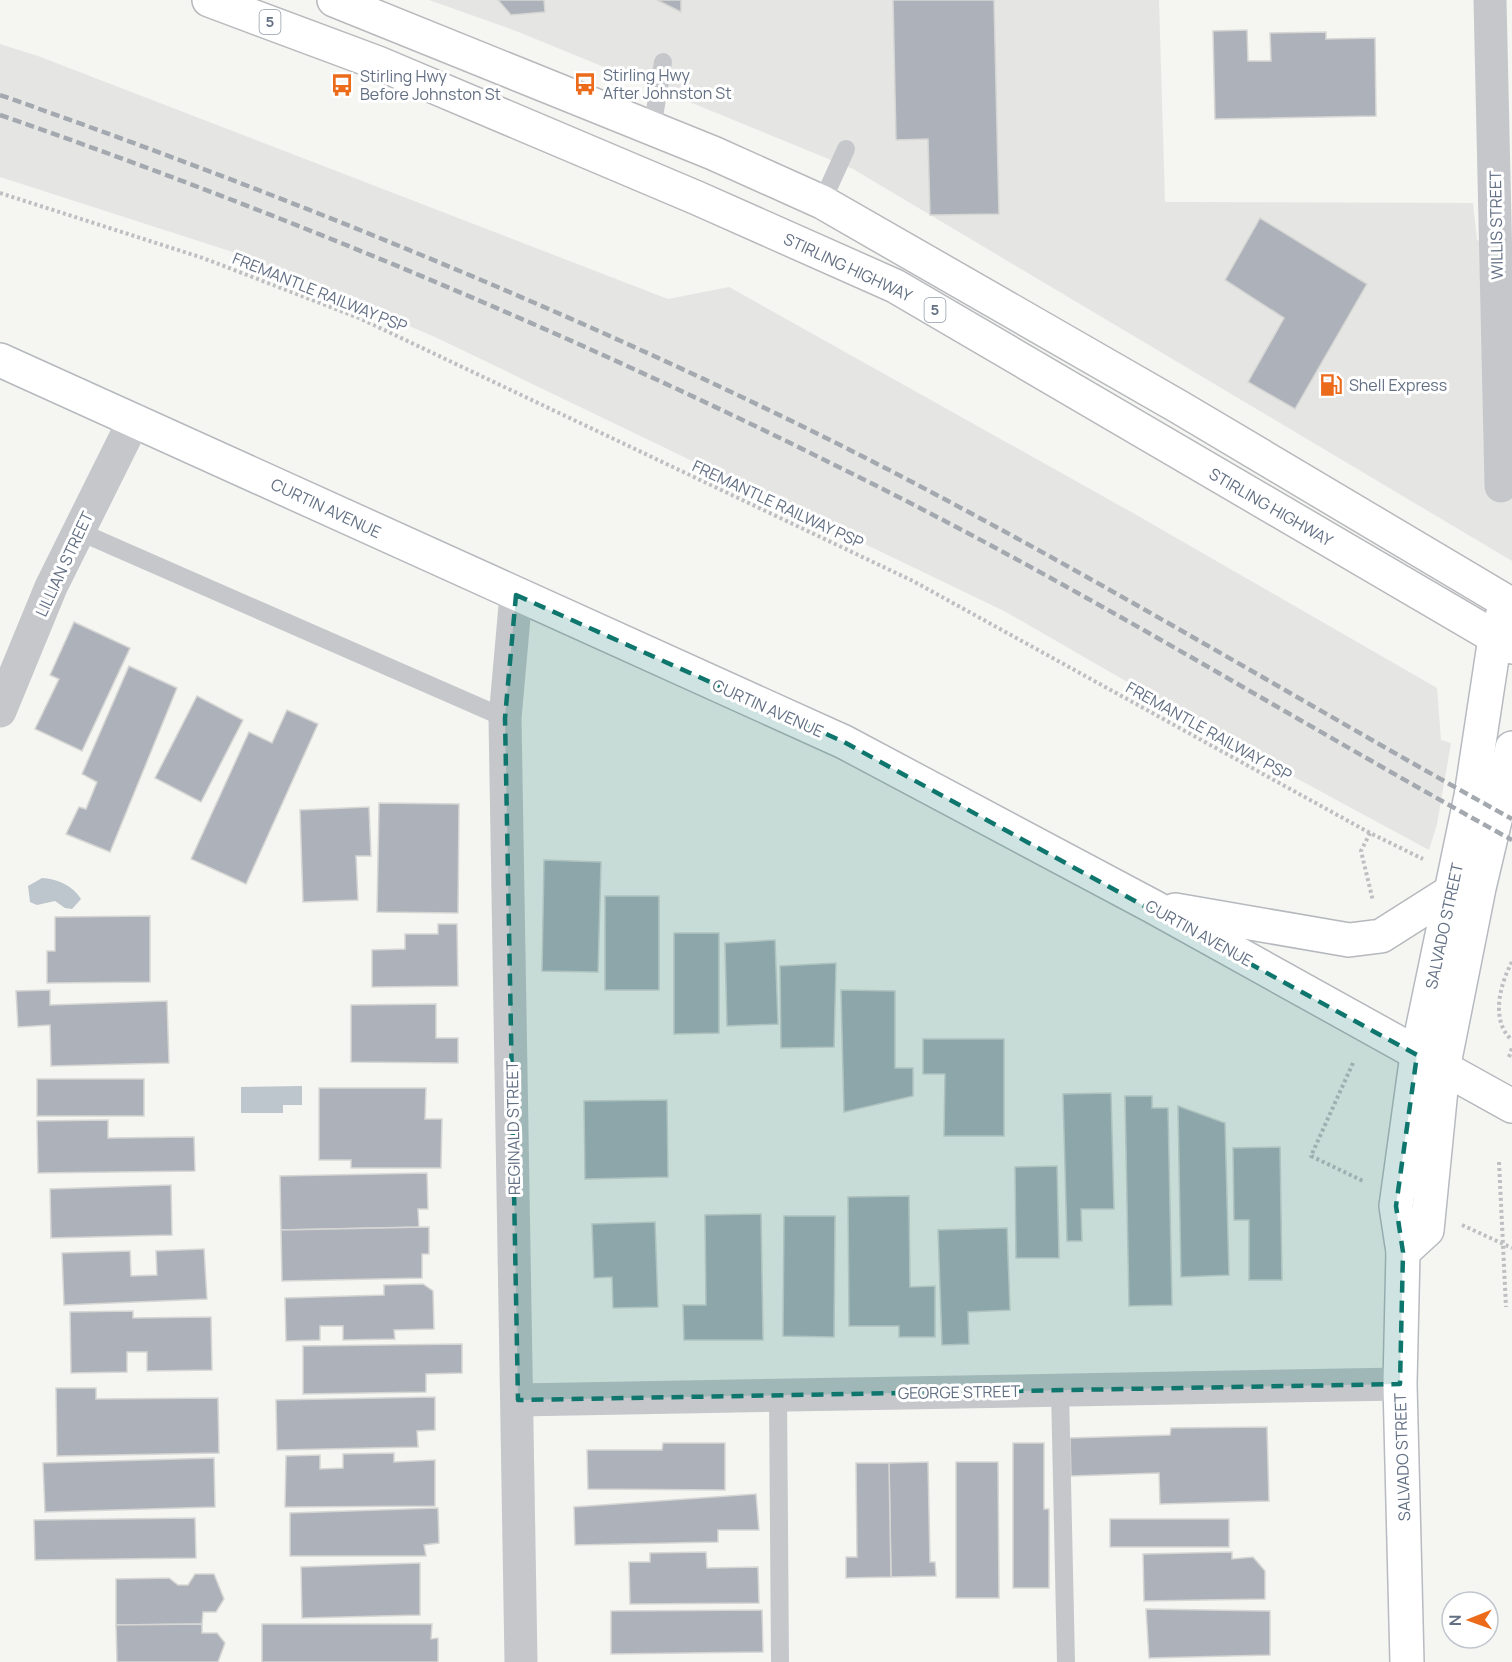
<svg xmlns="http://www.w3.org/2000/svg" width="1512" height="1662" viewBox="0 0 1512 1662" font-family="Manrope,sans-serif">
<style>
.built{fill:#e5e6e4}
.water{fill:#bdc6cd}
.building{fill:#adb2ba;stroke:#d6d6d4;stroke-width:1.5}
.lines{fill:none;stroke-linecap:round;stroke-linejoin:round}
.secondary-casing{stroke:#b7bac0;stroke-width:36}
.primary-casing{stroke:#b5b8bd;stroke-width:36}
.highway-casing{stroke:#b7b9bd;stroke-width:36}
.path{stroke:#bebfc2;stroke-width:4;stroke-dasharray:3 3;stroke-linecap:butt}
.lane{stroke:#c5c7cb;stroke-width:18}
.street{stroke:#c5c7cb;stroke-width:33}
.secondary{stroke:#fff;stroke-width:33}
.primary{stroke:#fff;stroke-width:33}
.highway{stroke:#fff;stroke-width:33}
.rail{stroke:#a4a9b0;stroke-width:4.5;stroke-dasharray:9 4.5;stroke-linecap:butt}
.marked{fill:#0f766e;fill-opacity:0.2;stroke:#0f766e;stroke-width:4.5;stroke-dasharray:12 8;stroke-linejoin:round}
.labels{text-anchor:middle;stroke-width:6;stroke-linejoin:round;paint-order:stroke}
.shield{fill:#fff;stroke:#929ba9;stroke-width:1.5}
.shield-label{font-size:15px;font-weight:bold;fill:#637084}
.poi-label{font-size:16px;fill:#637084;stroke:#fff;text-anchor:start}
.street-label{font-size:16px;fill:#637084;stroke:#fff}
</style>
<rect width="100%" height="100%" fill="#f5f5f1"/>
<!-- built -->
<g class="built">
<path d="M429,0H1159L1165,202L1473,203L1477,240L1512,260V561L853,169L516,31Z"/>
<path d="M0,44L38,56L668,299L729,287L1133,513L1437,688L1441,740L1451,743L1437,824L1429,850L1261,759L1006,612L435,337L242,255L0,177Z"/>
</g>
<!-- water -->
<g class="water">
<path d="M42,878C58,879 72,885 81,899L72,909L65,908L55,901L37,905L30,902L28,886Z"/>
<path d="M302,1086V1105H283V1113H241V1087Z"/>
</g>
<!-- building -->
<g class="building">
<path d="M498,0H544L545,12L511,15Z"/>
<path d="M657,0H681V12Z"/>
<path d="M893,0H994L999,214L930,215L928,139L896,140Z"/>
<path d="M1247,30L1248,61H1271L1270,33L1326,32V39L1375,38L1376,116L1215,119L1213,31Z"/>
<path d="M1260,218L1367,284L1295,409L1248,382L1284,318L1225,280Z"/>
<path d="M74,622L130,648L82,751L35,729L59,679L50,675Z"/>
<path d="M129,666L177,688L110,852L66,834L79,807L86,809L97,782L82,774Z"/>
<path d="M197,696L243,720L201,802L155,778Z"/>
<path d="M287,710L318,724L246,884L191,859L249,732L272,743Z"/>
<path d="M379,803L459,804L458,913L377,912Z"/>
<path d="M369,807L371,856H356L358,900L303,902L300,810Z"/>
<path d="M544,860L601,862L598,972L542,971Z"/>
<rect x="605" y="896" width="54" height="94"/>
<path d="M150,916V982L47,983V951H55V917Z"/>
<path d="M438,924H457L458,986L372,987V950L405,949V934H438Z"/>
<path d="M674,933H719V1033L674,1034Z"/>
<path d="M775,940L778,1024L727,1026L725,943Z"/>
<path d="M836,963L834,1047L781,1048L780,966Z"/>
<path d="M50,990V1005L167,1001L169,1063L51,1066L50,1025L18,1027L16,991Z"/>
<path d="M841,990L895,991V1068H913V1096L844,1112Z"/>
<path d="M436,1004V1038H458V1063L351,1062V1005Z"/>
<path d="M923,1039H1004V1136H944L945,1074H923Z"/>
<rect x="37" y="1079" width="107" height="37"/>
<path d="M319,1088H426L425,1119H442L441,1168H351V1160H319Z"/>
<path d="M1111,1093L1114,1209H1081L1082,1241H1067L1063,1094Z"/>
<path d="M1125,1096H1152V1108H1168L1172,1305L1129,1306Z"/>
<path d="M667,1100L668,1177L585,1179L584,1101Z"/>
<path d="M1178,1106L1225,1123L1229,1275L1181,1277Z"/>
<path d="M108,1120V1138L194,1137L195,1171L38,1173L37,1121Z"/>
<path d="M1280,1147L1282,1280H1249V1220H1234L1233,1148Z"/>
<path d="M1057,1166L1059,1258H1016L1015,1167Z"/>
<path d="M427,1173L428,1209H418L419,1227L281,1230L280,1176Z"/>
<path d="M171,1185L172,1235L51,1238L50,1189Z"/>
<path d="M909,1196L910,1287L935,1286V1337H899V1326H849L848,1197Z"/>
<path d="M761,1214L763,1340H684L683,1305H706L705,1215Z"/>
<path d="M784,1216H835L834,1337L783,1336Z"/>
<path d="M655,1222L658,1307L613,1308L612,1277L594,1278L592,1224Z"/>
<path d="M429,1227V1254H422V1278L282,1281L281,1230Z"/>
<path d="M1007,1228L1010,1310L968,1312L969,1344L942,1345L938,1230Z"/>
<path d="M204,1249L207,1299L64,1305L62,1253L130,1251L131,1276L157,1275L156,1251Z"/>
<path d="M423,1284L433,1291L434,1329L394,1330L395,1339L343,1340V1326H320V1340L286,1341L285,1298L384,1295V1285Z"/>
<path d="M133,1311V1318L211,1317L212,1370L147,1371V1352H127V1372L71,1373L70,1312Z"/>
<path d="M462,1344V1373L426,1374V1392L303,1394V1346Z"/>
<path d="M56,1388H96V1399L218,1398L219,1453L57,1456Z"/>
<path d="M435,1397V1430L417,1431L418,1447L277,1450L276,1400Z"/>
<path d="M1267,1427L1269,1501L1160,1504L1159,1473L1071,1476L1070,1438L1170,1435L1171,1428Z"/>
<path d="M663,1443H725V1490L588,1489L587,1450H662Z"/>
<path d="M1013,1443H1044V1509H1049V1588H1013Z"/>
<path d="M394,1453V1462L435,1460V1506L285,1507L286,1456L320,1455V1469L343,1468V1454Z"/>
<path d="M214,1458L215,1507L45,1512L43,1463Z"/>
<path d="M928,1462L930,1562H935L936,1576L891,1577L889,1463Z"/>
<path d="M956,1462H998L999,1598H956Z"/>
<path d="M856,1463H889L891,1577L846,1578V1557H857Z"/>
<path d="M756,1494L759,1530H718V1542L575,1545L574,1507Z"/>
<path d="M438,1508L439,1543L424,1545L426,1556H290V1513Z"/>
<path d="M195,1518L196,1558L35,1560L34,1520Z"/>
<rect x="1110" y="1519" width="119" height="28"/>
<path d="M706,1552L707,1568L758,1567L759,1603L630,1604L629,1562H650V1553Z"/>
<path d="M1232,1552V1559L1253,1557L1265,1571V1599L1144,1601L1143,1554Z"/>
<path d="M420,1563V1615L302,1618L301,1567Z"/>
<path d="M195,1574H214L224,1599L216,1612H203L202,1624L116,1625V1579L169,1578L178,1585H188Z"/>
<path d="M1146,1609L1270,1611V1655L1149,1658Z"/>
<path d="M762,1610L763,1652L611,1654V1611Z"/>
<path d="M202,1624V1633H217L225,1643L218,1662H117L116,1625Z"/>
<path d="M262,1624H432L431,1639L438,1638V1662H262Z"/>
</g>
<g class="lines">
<!-- secondary casing -->
<g class="secondary-casing">
<g id="secondary">
<path d="M1403,1252L1427,1230L1443,1069L1479,888L1512,748"/>
<path d="M1407,1662L1400,1384L1403,1252L1396,1206L1417,1055L1471,796L1495,638L1507,602"/>
</g>
</g>
<!-- primary casing -->
<g class="primary-casing">
<g id="primary">
<path d="M0,360L844,742L1152,906L1512,1106"/>
<path d="M1175,910L1349,940L1381,936L1452,891"/>
</g>
</g>
<!-- highway casing -->
<g class="highway-casing">
<g id="highway">
<path d="M209,0L378,63L697,198L895,286L1512,647"/>
<path d="M334,0L713,153L822,202L1179,407L1512,605"/>
</g>
</g>
<!-- path -->
<g class="path">
<path d="M0,193L203,258L359,318L913,581L1370,833L1423,859"/>
<path d="M1370,833L1361,851L1373,901"/>
<path d="M1512,962C1500,984 1490,1021 1512,1040"/>
<path d="M1509,1057L1512,1048"/>
<path d="M1353,1063L1311,1156L1363,1181"/>
<path d="M1499,1162L1506,1307"/>
<path d="M1462,1225L1512,1248"/>
</g>
<!-- lane -->
<g class="lane">
<path d="M652,129L663,62"/>
<path d="M822,202L846,149"/>
<path d="M78,531L505,718"/>
<path d="M1060,1390L1066,1662"/>
<path d="M778,1395L780,1662"/>
</g>
<!-- street -->
<g class="street">
<path d="M1490,0L1501,486"/>
<path d="M516,595L505,718L521,1662"/>
<path d="M0,711L51,587L134,420"/>
<path d="M518,1400L1400,1384"/>
</g>
<!-- secondary -->
<use href="#secondary" class="secondary"/>
<!-- primary -->
<use href="#primary" class="primary"/>
<!-- highway -->
<use href="#highway" class="highway"/>
<!-- rail -->
<g class="rail">
<path d="M0,95C279,193 553,303 818,434C1056,552 1281,691 1512,819"/>
<path d="M0,115C314,224 620,354 916,506C1118,610 1312,730 1512,840"/>
</g>
</g>
<!-- marked area -->
<path class="marked" d="M516,595L844,742L1417,1055L1396,1206L1403,1252L1400,1384L518,1400L505,718Z"/>
<!-- icons -->
<defs>
<g id="bus-bare" transform="scale(1.8)"><path d="M-5-6H5V4H4V6H2V4H-2V6H-4V4H-5ZM-3.5-4V0h7V-4ZM-3.5 1.2v1.5H-2V1.2ZM2 1.2v1.5H3.5V1.2Z" fill="#eb6b1b" stroke="#fff" stroke-width="2.5" paint-order="stroke"/></g>
<g id="fuel-bare" transform="scale(1.8)"><path d="M-5.5-6h7V0h2V4h1.3V-2.5L3-4.5l.8-.8L6-3V5H2.5V1h-1V6h-7ZM-4.2-4.7v3.2H.2V-4.7Z" fill="#eb6b1b" stroke="#fff" stroke-width="2.5" paint-order="stroke"/></g>
</defs>
<g fill-rule="evenodd">
<use href="#bus-bare" x="585" y="84"/>
<use href="#bus-bare" x="342" y="85"/>
<use href="#fuel-bare" x="1331" y="385"/>
</g>
<g class="labels">
<!-- shield labels -->
<g class="shield">
<rect x="259.5" y="10" width="21" height="24" rx="4.5"/>
<rect x="924.5" y="298" width="21" height="24" rx="4.5"/>
</g>
<g class="shield-label">
<text x="270" y="27">5</text>
<text x="935" y="315">5</text>
</g>
<!-- poi labels -->
<g class="poi-label">
<text x="603" y="81">Stirling Hwy<tspan x="603" dy="18">After Johnston St</tspan></text>
<text x="360" y="82">Stirling Hwy<tspan x="360" dy="18">Before Johnston St</tspan></text>
<text x="1349" y="391">Shell Express</text>
</g>
<!-- street labels -->
<g class="street-label">
<text transform="translate(1496 225) rotate(-91)" y="6">WILLIS STREET</text>
<text transform="translate(848 267) rotate(25)" y="6">STIRLING HIGHWAY</text>
<text transform="translate(320 292) rotate(22)" y="6">FREMANTLE RAILWAY PSP</text>
<text transform="translate(778 504) rotate(25)" y="6">FREMANTLE RAILWAY PSP</text>
<text transform="translate(1271 507) rotate(30)" y="6">STIRLING HIGHWAY</text>
<text transform="translate(326 508) rotate(25)" y="6">CURTIN AVENUE</text>
<text transform="translate(64 564) rotate(-65)" y="6">LILLIAN STREET</text>
<text transform="translate(768 708) rotate(24)" y="6">CURTIN AVENUE</text>
<text transform="translate(1209 731) rotate(29)" y="6">FREMANTLE RAILWAY PSP</text>
<text transform="translate(1444 926) rotate(-78)" y="6">SALVADO STREET</text>
<text transform="translate(1199 933) rotate(29)" y="6">CURTIN AVENUE</text>
<text transform="translate(513 1128) rotate(-91)" y="6">REGINALD STREET</text>
<text transform="translate(959 1392) rotate(-1)" y="6">GEORGE STREET</text>
<text transform="translate(1402 1457) rotate(-92)" y="6">SALVADO STREET</text>
</g>
</g>
<!-- north arrow -->
<g transform="translate(1470 1620) rotate(269)"><circle r="28" fill="#ffffff" stroke="#c1c6ce" stroke-width="1.5"/>
<path d="M0-4.5L10 22L0 15L-10 22Z" fill="#eb6b1b"/>
<text y="-9" font-size="16" font-weight="bold" text-anchor="middle" fill="#637084">N</text>
</g>
</svg>
